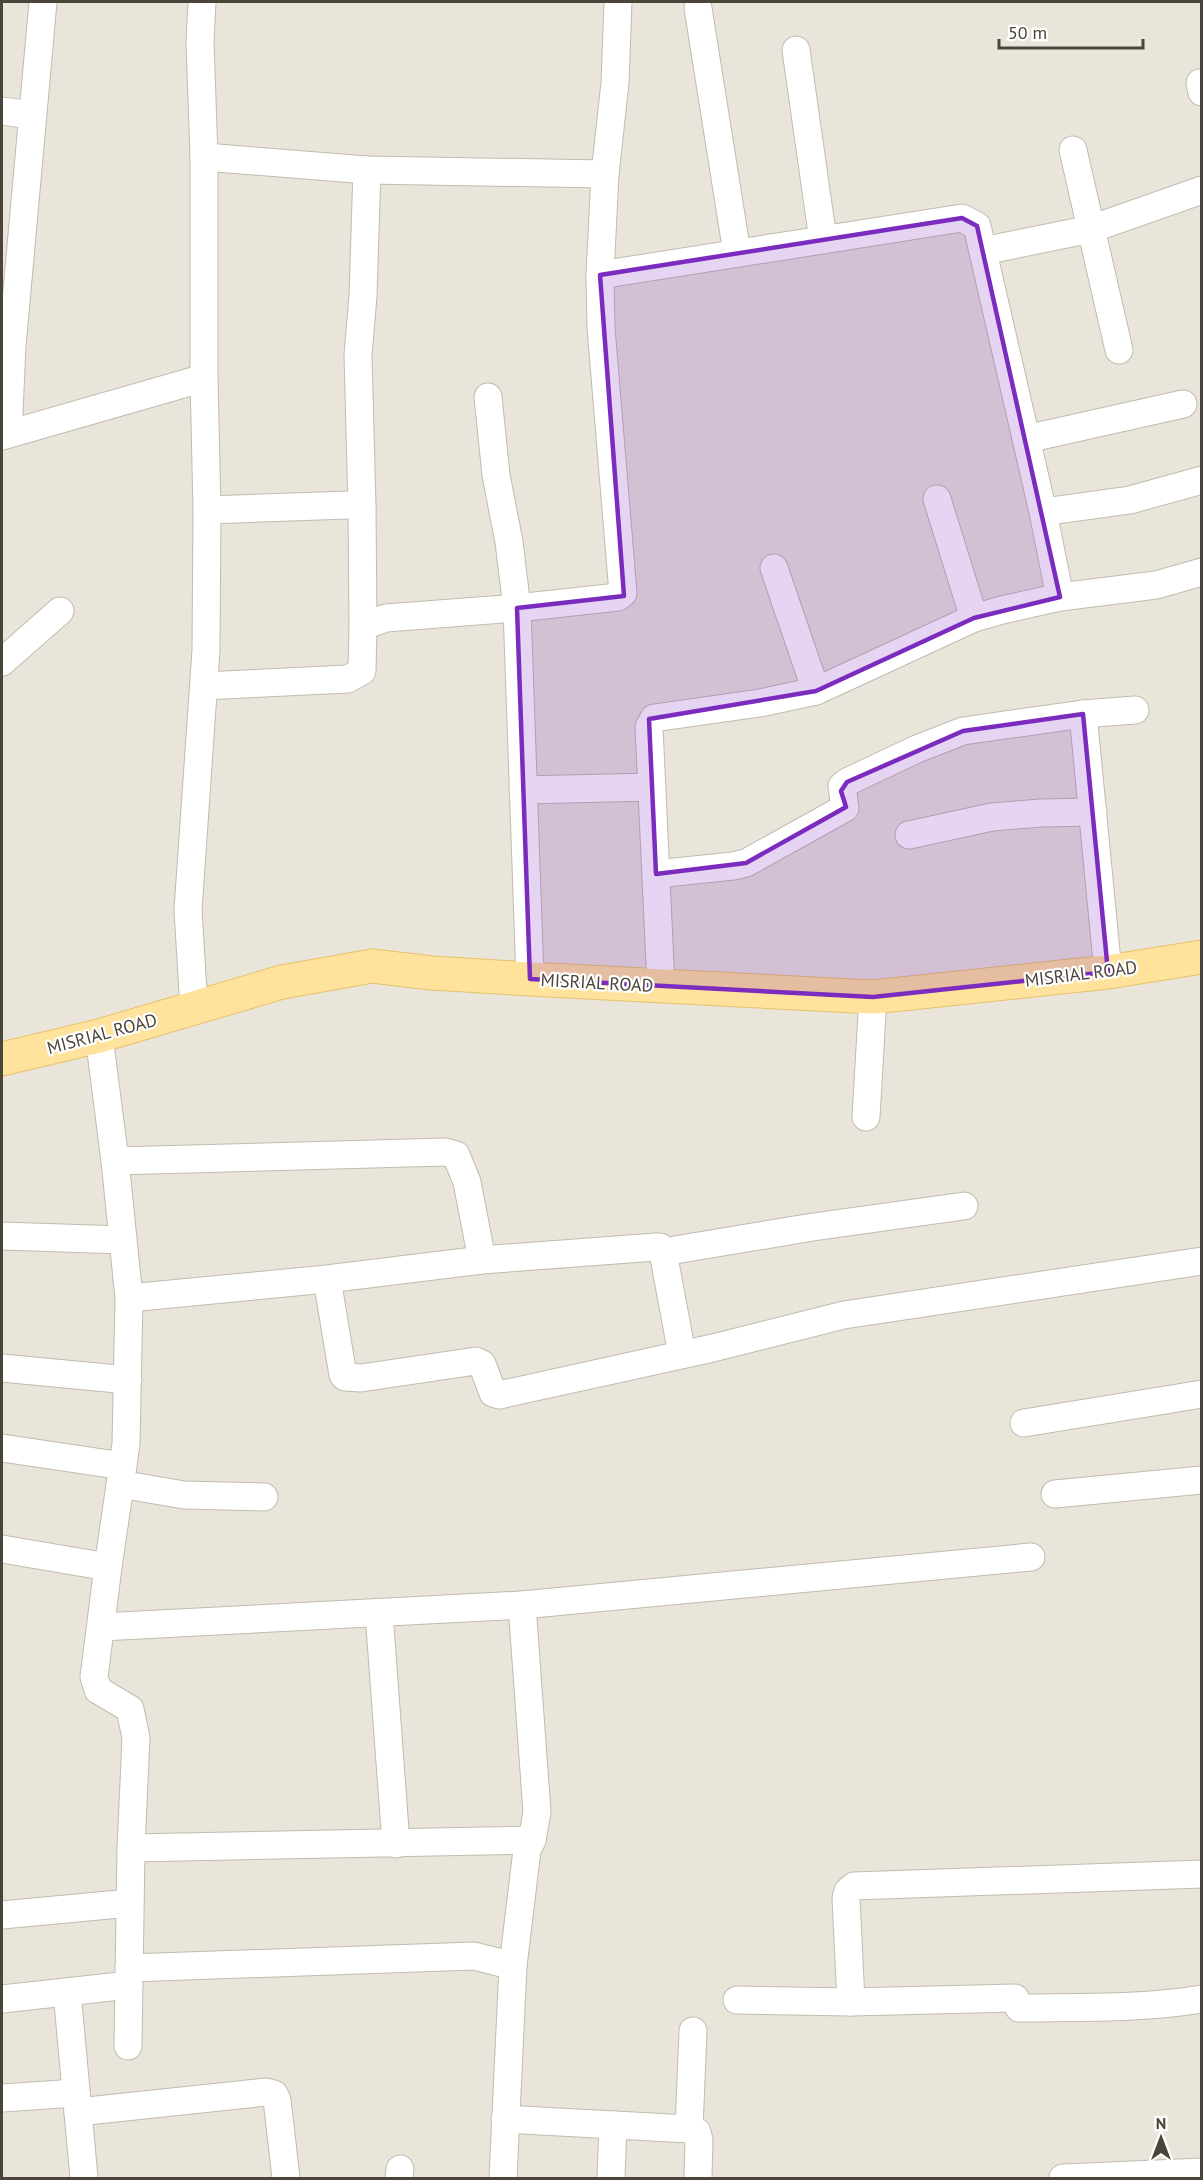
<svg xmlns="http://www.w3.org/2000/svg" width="1203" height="2180" viewBox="0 0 1203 2180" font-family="'PT Sans',sans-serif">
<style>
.residential{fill:#eae5da}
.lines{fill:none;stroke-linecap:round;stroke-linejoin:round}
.minor-casing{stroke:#c2bbae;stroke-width:29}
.major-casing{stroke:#e6c16a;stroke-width:35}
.minor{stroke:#fff;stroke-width:27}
.major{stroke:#ffe39c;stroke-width:33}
.marked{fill:#7b2cbf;fill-opacity:0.2;stroke:#7b2cbf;stroke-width:4.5;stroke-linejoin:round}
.labels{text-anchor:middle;stroke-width:4.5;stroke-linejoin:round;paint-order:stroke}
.street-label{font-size:18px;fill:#4b4439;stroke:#fff}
</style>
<rect width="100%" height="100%" fill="#f6f3ec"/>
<!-- residential -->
<rect class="residential" x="2" y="2" width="1199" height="2176"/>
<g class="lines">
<!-- minor casing -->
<g class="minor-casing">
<g id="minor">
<path d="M698,8L737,253"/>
<path d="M796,50L823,240"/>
<path d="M1200,83L1202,92"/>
<path d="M2,111L32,115"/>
<path d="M1073,150L1119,350"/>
<path d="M204,157L367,170L605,174"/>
<path d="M983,251L1091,229L1202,190"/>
<path d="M600,275L962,218L977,226L1043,512L1060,597"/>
<path d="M488,397L496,475L509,542L517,608L530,979"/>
<path d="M8,434L12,346L43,2"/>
<path d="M2,436L204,378"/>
<path d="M1026,439L1183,404"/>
<path d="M937,499L974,618"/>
<path d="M362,507L358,355L363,296L367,170"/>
<path d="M207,510L349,505L362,507L363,626"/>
<path d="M1043,512L1130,500L1202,480"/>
<path d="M774,568L816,691"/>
<path d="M2,662L60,611"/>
<path d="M204,686L348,679L362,671L363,626L386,618L517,608L618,597L623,593L601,328L600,275L605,174L615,83L618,2"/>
<path d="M1083,714L1108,972"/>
<path d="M523,790L652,787"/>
<path d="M909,835L992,817L1041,813L1093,812"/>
<path d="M656,874L733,866L746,863L845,808L842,786L847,782L917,749L963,731L1083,714L1135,710"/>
<path d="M661,986L649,727L654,718L760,703L816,691L974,618L1002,610L1060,597L1156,585L1202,572"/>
<path d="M194,1009L188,910L206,650L207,510L204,378V157L200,42L202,2"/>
<path d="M99,1036L115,1161L129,1298L126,1444L108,1567L94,1677L98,1690L130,1709L136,1738L131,1848L128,2046"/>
<path d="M866,1117L873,997"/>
<path d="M115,1161L445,1152L456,1155L467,1182L482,1260"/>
<path d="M2,1236L123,1240"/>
<path d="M663,1252L813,1227L964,1206"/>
<path d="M327,1279L343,1375L345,1377L361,1378L476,1361L482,1364L493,1393L499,1395L713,1348L844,1315L1202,1261"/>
<path d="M129,1298L327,1279L482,1260L656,1247H660L663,1252L682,1354"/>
<path d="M2,1368L128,1380"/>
<path d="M1024,1423L1202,1394"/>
<path d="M2,1448L123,1466"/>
<path d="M120,1484L184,1495L264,1497"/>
<path d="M1055,1494L1202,1480"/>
<path d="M2,1549L108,1567"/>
<path d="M379,1613L396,1844"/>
<path d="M101,1627L522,1605L1031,1557"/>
<path d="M131,1848L532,1840"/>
<path d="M2,1915L130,1903"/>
<path d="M129,1968L474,1956L513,1966"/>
<path d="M67,1992L84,2178"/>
<path d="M2,1999L129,1985"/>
<path d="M737,2000L851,2002L1015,1998"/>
<path d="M851,2002L846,1898L848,1891L854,1886L1202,1874"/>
<path d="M1019,2008C1079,2007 1142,2009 1202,1999"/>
<path d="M2,2098L76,2093"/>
<path d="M78,2112L266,2092L274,2094L277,2100L286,2178"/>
<path d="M505,2119L689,2129L697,2132L699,2140L698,2178"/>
<path d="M689,2129L693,2031"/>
<path d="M399,2178L400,2169"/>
<path d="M503,2178L513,1966L527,1850L532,1840L537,1812L522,1605"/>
<path d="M611,2178L613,2125"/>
<path d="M1063,2178L1202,2172"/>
</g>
</g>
<!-- major casing -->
<g class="major-casing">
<path id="major" d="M2,1059L99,1036L282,982L372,966L432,973L530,979L873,997L1108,972L1202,957"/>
</g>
<!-- minor -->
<use href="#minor" class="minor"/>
<!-- major -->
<use href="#major" class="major"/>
</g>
<!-- marked area -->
<path class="marked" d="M962,218L977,226L1060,597L974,618L816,691L649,719L656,874L746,863L846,807L841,791L847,782L963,731L1083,714L1108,972L873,997L530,979L517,608L624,596L600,275Z"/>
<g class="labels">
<!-- street labels -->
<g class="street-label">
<text transform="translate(1081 974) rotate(-7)" y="6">MISRIAL ROAD</text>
<text transform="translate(597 983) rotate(3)" y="6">MISRIAL ROAD</text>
<text transform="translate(102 1034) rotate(-15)" y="6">MISRIAL ROAD</text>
</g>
</g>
<!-- border -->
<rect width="1203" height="2180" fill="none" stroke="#4b4439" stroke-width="6"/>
<!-- north arrow -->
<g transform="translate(1161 2138)" stroke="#ffffff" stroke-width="4.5" paint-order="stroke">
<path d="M0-4.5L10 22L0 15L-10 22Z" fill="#4b4439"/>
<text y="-9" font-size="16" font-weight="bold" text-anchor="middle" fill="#4b4439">N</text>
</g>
<!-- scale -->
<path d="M999 39v9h144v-9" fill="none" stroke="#4b4439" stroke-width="3"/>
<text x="1008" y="39" font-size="18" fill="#4b4439" stroke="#ffffff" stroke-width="4.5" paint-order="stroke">50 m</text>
</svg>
